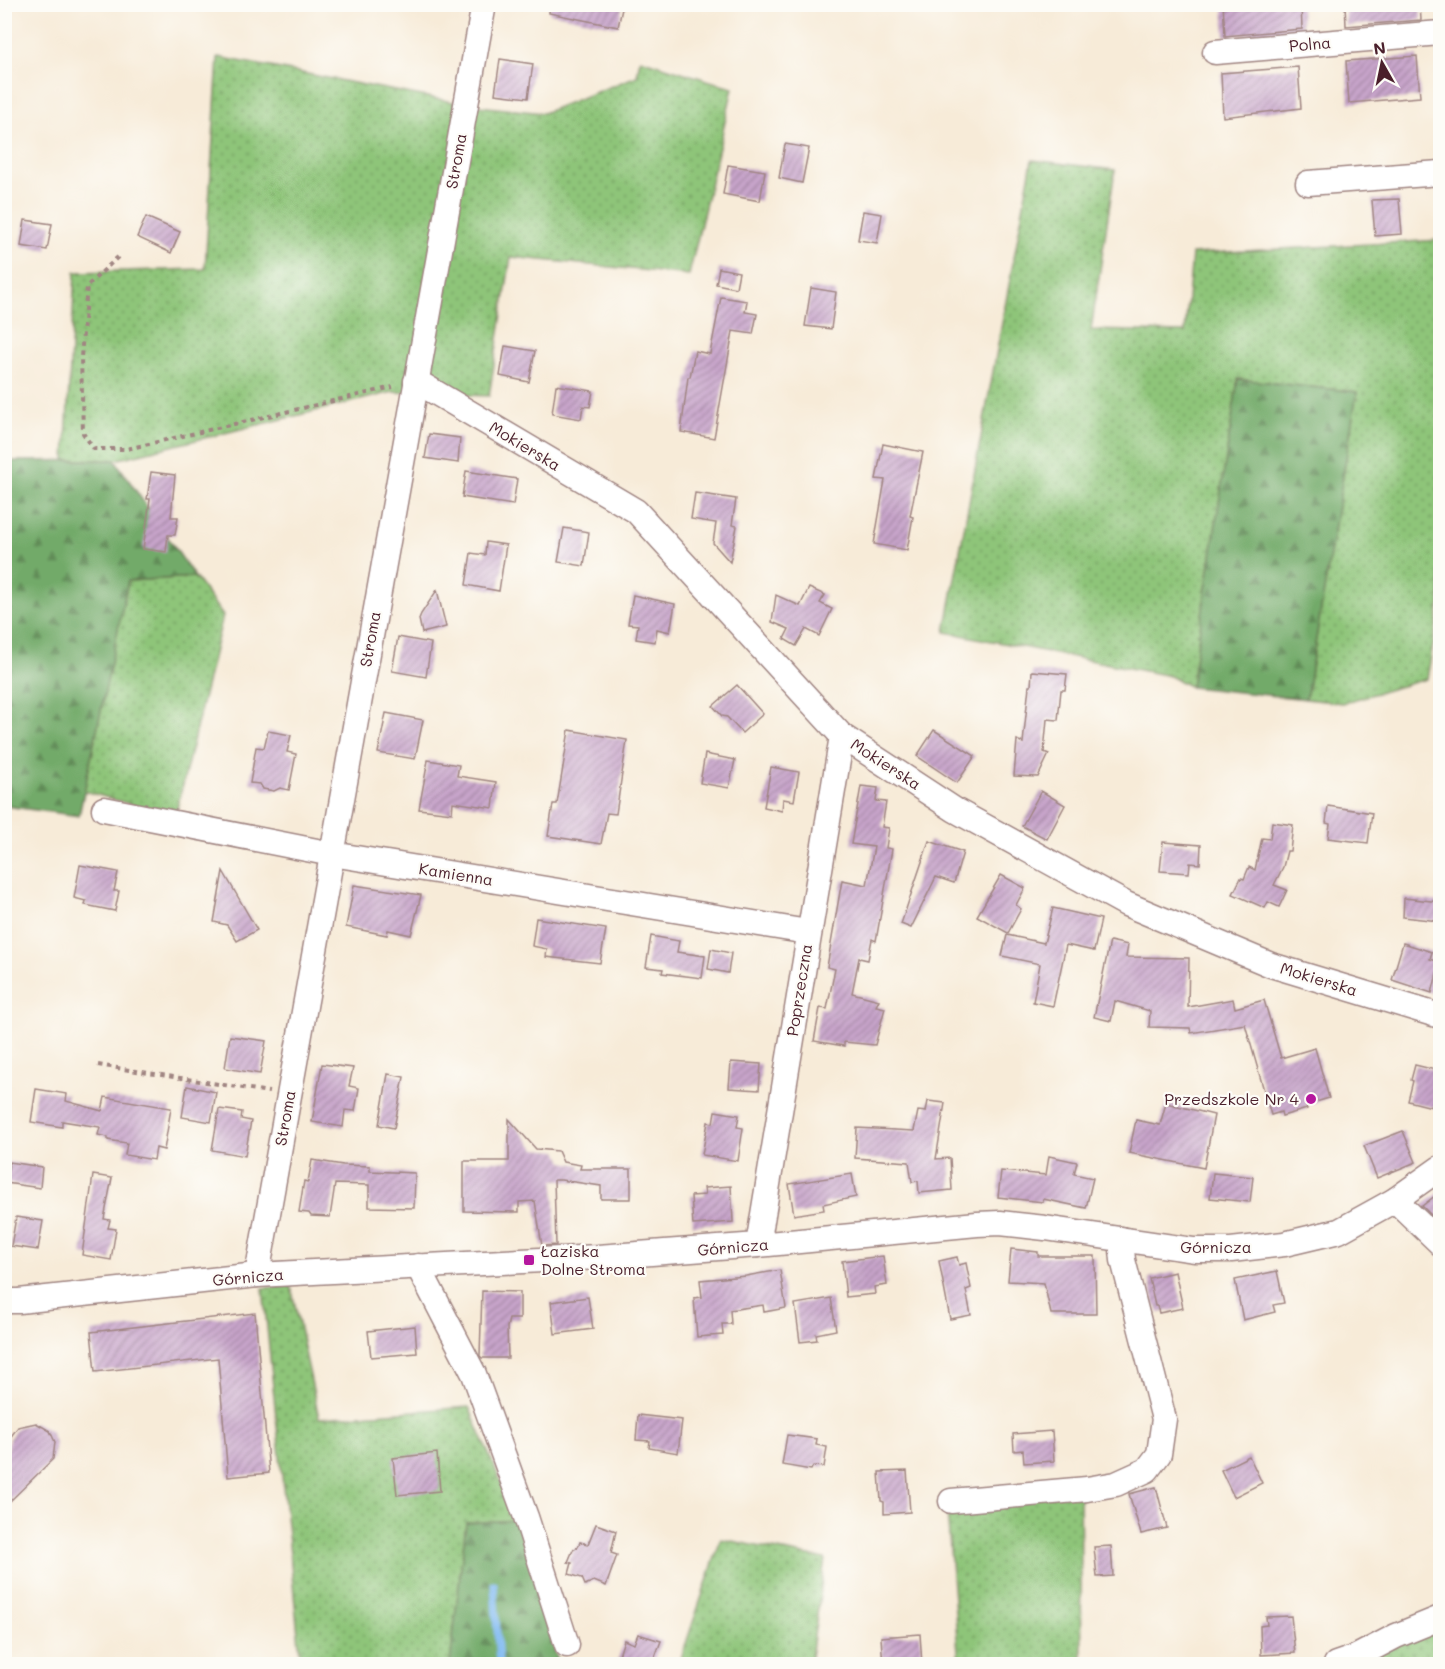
<svg xmlns="http://www.w3.org/2000/svg" width="1445" height="1669" viewBox="0 0 1445 1669" font-family="Mali,sans-serif">
<style>
.grass{fill:url(#grass-dots);stroke:#6c7252;stroke-width:1.5}
.forest{fill:url(#forest-firs);stroke:#5e644a;stroke-width:1.5}
.lines{fill:none;stroke-linecap:round;stroke-linejoin:round}
.stream{stroke:#82bbf2;stroke-width:7}
.building{fill:url(#building-hatch)}
.street-casing{stroke:#a08582;stroke-width:27}
.path{stroke:#a08582;stroke-width:4;stroke-dasharray:4.5 4.5;stroke-linecap:butt}
.street{stroke:#fff;stroke-width:24}
.poi-dot{fill:#b5179e;stroke:#fdfcf7;stroke-width:2}
.labels{text-anchor:middle;stroke-width:4.5;stroke-linejoin:round;paint-order:stroke}
.street-label{font-size:16px;fill:#4a1f2b;stroke:#fdfcf7}
.poi-label{font-size:16px;fill:#4a1f2b;stroke:#fdfcf7;text-anchor:end}
</style>
<defs>
<pattern id="grass-dots" width="8" height="8" patternUnits="userSpaceOnUse" patternTransform="scale(1.5)"><rect width="8" height="8" fill="#8ec579"/><path d="M2 2h.1M6 6h.1" fill="none" stroke="#769f63" stroke-width="1.8" stroke-linecap="round"/></pattern>
<pattern id="forest-firs" width="22" height="20" patternUnits="userSpaceOnUse" patternTransform="scale(1.5)"><rect width="22" height="20" fill="#72aa69"/><path d="M5 1l3.5 6h-7zM16 11l3.5 6h-7z" fill="#608a57"/></pattern>
<pattern id="building-hatch" width="6" height="6" patternUnits="userSpaceOnUse" patternTransform="scale(1.5)"><rect width="6" height="6" fill="#c7a4ca"/><path d="M-1 1l2-2M0 6l6-6M5 7l2-2" fill="none" stroke="#a485a4"/></pattern>
</defs>
<rect width="100%" height="100%" fill="#fdfcf7"/>
<filter id="ink" filterUnits="userSpaceOnUse"><feTurbulence type="fractalNoise" baseFrequency=".0167" numOctaves="2"/><feDisplacementMap in="SourceGraphic" scale="12" xChannelSelector="R" yChannelSelector="G"/><feConvolveMatrix kernelMatrix="1 2 1 2 8 2 1 2 1" color-interpolation-filters="sRGB"/></filter>
<filter id="wash" filterUnits="userSpaceOnUse"><feTurbulence type="fractalNoise" baseFrequency=".008" numOctaves="4" result="noise"/><feDisplacementMap in="SourceGraphic" scale="24" xChannelSelector="R" yChannelSelector="G"/><feGaussianBlur stdDeviation="1.35" result="paint"/><feColorMatrix in="noise" values="0 0 0 0 0 0 0 0 0 0 0 0 0 0 0 0 0 1.4 0 .05"/><feComposite in="paint" operator="in"/></filter>
<g filter="url(#wash)">
<rect width="100%" height="100%" fill="#f7ebd8"/>
<!-- grass -->
<g class="grass">
<path d="M218,57L469,105L543,113L637,76L640,59L733,88L689,275L511,257L489,396L393,392L115,460H65L75,272L205,269Z"/>
<path d="M1032,160L1115,170L1091,330L1185,332L1192,254L1440,240V604L1427,679L1342,703L1306,699L1357,392L1238,379L1191,687L1170,676L945,632Z"/>
<path d="M195,577L223,616L175,817L84,791L128,581Z"/>
<path d="M291,1286L319,1418L469,1407L517,1520L466,1523L450,1664H301L263,1288Z"/>
<path d="M1080,1484L1082,1664H959L946,1498Z"/>
<path d="M721,1539L825,1559L810,1664H679Z"/>
<path d="M1440,1624V1664H1337Z"/>
</g>
<!-- forest -->
<g class="forest">
<path d="M1238,379L1357,392L1306,699L1191,687Z"/>
<path d="M115,460L195,577L128,581L79,816L5,806V461Z"/>
<path d="M517,1520L558,1662L565,1664H450L466,1523Z"/>
</g>
<g class="lines">
<!-- stream -->
<path class="stream" d="M494,1584L499,1664"/>
</g>
<g id="blocks">
<!-- building -->
<g class="building">
<path d="M550,4H623L618,27L549,13Z"/>
<path d="M1223,4H1301L1302,29L1225,36Z"/>
<path d="M1345,4H1420L1421,20L1346,26Z"/>
<path d="M1417,56L1420,97L1349,103L1346,61Z"/>
<path d="M500,59L533,64L528,98L495,94Z"/>
<path d="M1298,67L1301,108L1223,117L1221,73Z"/>
<path d="M785,144L809,148L802,183L779,178Z"/>
<path d="M728,165L765,171L760,201L723,194Z"/>
<path d="M1399,199L1402,234L1375,236L1372,200Z"/>
<path d="M863,211L882,214L877,243L858,240Z"/>
<path d="M146,217L180,232L171,253L137,237Z"/>
<path d="M25,220L52,224L47,250L21,246Z"/>
<path d="M719,268L739,272L736,288L716,284Z"/>
<path d="M811,288L836,292L831,329L805,326Z"/>
<path d="M721,297L747,301L745,312L757,314L753,334L733,331L714,438L681,432L688,377H690L695,351L710,354Z"/>
<path d="M505,346L535,351L529,382L500,376Z"/>
<path d="M556,385L593,391L590,407L583,406L581,419L552,414Z"/>
<path d="M429,434L460,438L458,463L425,458Z"/>
<path d="M883,444L923,452L910,516L913,517L907,550L874,544L885,480L876,479Z"/>
<path d="M466,471L517,479L513,505L462,497Z"/>
<path d="M151,472L175,475L171,517H178L175,535H168L166,552L143,549L150,499H147Z"/>
<path d="M695,493L736,499L732,525L737,526L730,562L713,543L716,523L691,519Z"/>
<path d="M564,528L589,532L584,566L558,562Z"/>
<path d="M486,542L506,545L499,591L466,585L471,553L485,555Z"/>
<path d="M809,588L825,595L820,603L832,609L819,636L806,629L796,646L784,639L789,629L772,622L776,595L800,606Z"/>
<path d="M437,590L446,627L422,633L419,619L421,614Z"/>
<path d="M633,595L675,604L670,632L657,629L655,642L636,639L638,625L628,624Z"/>
<path d="M398,637L431,643L426,677L392,671Z"/>
<path d="M1032,671L1067,674L1065,690H1061L1058,720L1047,719L1044,752L1049,754L1038,777L1014,776L1017,740L1023,743L1029,686H1031Z"/>
<path d="M737,685L763,714L742,733L727,717L722,716L713,706Z"/>
<path d="M386,713L423,720L415,759L378,753Z"/>
<path d="M569,730L627,740L616,814L607,813L601,844L548,836L553,804H557Z"/>
<path d="M934,730L975,756L957,783L917,756Z"/>
<path d="M268,731L291,735L287,752L296,754L289,790L280,788L274,791L263,789L260,784L250,783L256,747L264,748Z"/>
<path d="M705,754L735,760L729,788L700,783Z"/>
<path d="M428,760L459,765L457,776L496,782L493,808L453,802L452,813L419,809Z"/>
<path d="M771,767L799,772L794,801L783,799L782,811L764,807Z"/>
<path d="M861,786L878,788L876,801L886,802L882,827L889,828L886,848L892,849L876,941L872,939L868,960L859,958L852,993L879,1000L876,1006L885,1008L875,1045L844,1042V1046L814,1041L820,1008L827,1009L835,969L827,967L842,880L867,885L874,847L851,844Z"/>
<path d="M1041,791L1065,805L1047,839L1022,826Z"/>
<path d="M1328,806L1372,813L1368,843L1328,838L1330,824L1326,823Z"/>
<path d="M1272,822L1293,825L1290,851H1287L1283,867L1274,885L1287,890L1279,907L1268,902L1265,908L1233,894L1241,878L1244,879L1249,867L1255,870L1262,838L1270,839Z"/>
<path d="M929,841L963,852L954,883L936,877L911,928L901,924Z"/>
<path d="M1163,842L1201,845L1200,864L1190,863L1189,873L1160,871Z"/>
<path d="M80,865L118,872L114,891H119L115,911L85,905L86,901L74,898Z"/>
<path d="M223,871L257,930L237,941L227,925L214,922Z"/>
<path d="M1001,875L1025,888L1016,905L1021,909L1008,933L977,916Z"/>
<path d="M354,885L421,895L411,935L388,930L387,935L346,927Z"/>
<path d="M1404,898L1440,902L1439,921L1403,917Z"/>
<path d="M1053,908L1101,919L1094,951L1066,945L1053,1006L1033,1002L1040,964L1002,956L1007,935L1044,943Z"/>
<path d="M536,918L606,929L600,963L546,957L547,949L532,946Z"/>
<path d="M651,936L679,941L677,952L705,956L702,978L662,973L663,969L646,967Z"/>
<path d="M1110,941L1128,945L1126,957L1189,958L1188,1007L1233,999L1235,1008L1264,1000L1281,1058L1315,1048L1329,1098L1306,1105L1307,1109L1282,1116L1281,1112L1271,1115L1245,1024L1191,1033L1190,1028L1149,1027L1150,1011L1115,1001L1111,1021L1094,1017Z"/>
<path d="M1403,943L1432,952L1430,959L1440,962L1432,993L1392,980Z"/>
<path d="M711,949L731,953L728,973L708,969Z"/>
<path d="M230,1036L266,1041L260,1074L225,1068Z"/>
<path d="M731,1062L761,1064L759,1090L729,1088Z"/>
<path d="M322,1064L353,1068L349,1086L359,1088L355,1111L345,1110L343,1127L312,1122Z"/>
<path d="M1415,1065L1440,1071V1109L1408,1101L1413,1081L1411,1080Z"/>
<path d="M388,1074L404,1077L394,1128L379,1125Z"/>
<path d="M187,1086L216,1092L211,1122L182,1117Z"/>
<path d="M36,1089L67,1094L66,1101L102,1111L105,1097L171,1108L164,1150L156,1148L154,1160L125,1155L127,1143L108,1140V1137L98,1135L100,1127L62,1121V1127L31,1122Z"/>
<path d="M928,1101L945,1103L936,1159L950,1158L952,1190L919,1193L918,1181L912,1182L909,1162L855,1158L857,1128L914,1131L918,1111L926,1112Z"/>
<path d="M1166,1103L1214,1115L1204,1168L1129,1153L1136,1120L1160,1125Z"/>
<path d="M219,1109L242,1112L241,1119L251,1121L245,1156L212,1150Z"/>
<path d="M715,1111L739,1115L737,1127L743,1128L738,1161L702,1155L708,1122L713,1123Z"/>
<path d="M509,1119L536,1149L558,1151L563,1162L581,1165L580,1169H631V1199H601V1186L561,1180H554L556,1245L542,1246L535,1201L519,1202V1212L464,1211V1161H509Z"/>
<path d="M1403,1131L1416,1162L1377,1178L1364,1146Z"/>
<path d="M1049,1156L1077,1162L1074,1174L1093,1178L1086,1208L1043,1199V1202L998,1197L1001,1171L1046,1175Z"/>
<path d="M312,1160L343,1165L370,1166V1171L415,1173L414,1208L369,1207V1185L335,1184L330,1217L311,1216L309,1213L299,1212L304,1181L308,1182Z"/>
<path d="M9,1162L42,1167L40,1188L6,1183Z"/>
<path d="M1213,1173L1253,1177L1250,1202L1210,1198Z"/>
<path d="M852,1174L856,1197L823,1204L824,1210L794,1215L789,1184Z"/>
<path d="M93,1175L112,1178L104,1219L110,1220L108,1228L116,1229L111,1260L82,1255Z"/>
<path d="M731,1186L733,1222L693,1225L691,1196L705,1195L704,1188Z"/>
<path d="M1440,1192V1217L1436,1220L1422,1206Z"/>
<path d="M16,1217L43,1221L38,1250L11,1246Z"/>
<path d="M1011,1249L1038,1252V1256H1095L1096,1314H1051L1044,1283L1008,1281Z"/>
<path d="M883,1256L887,1285L874,1287L875,1294L846,1297L842,1261Z"/>
<path d="M957,1257L959,1265L966,1263L971,1288L966,1290L971,1315L950,1319L939,1261Z"/>
<path d="M780,1270L786,1308L764,1312L763,1305L730,1310L731,1324H722L723,1335L697,1337L694,1298L702,1297L700,1280L746,1276Z"/>
<path d="M1277,1271L1284,1303L1273,1305L1275,1312L1243,1320L1235,1280Z"/>
<path d="M1175,1272L1183,1308L1159,1313L1157,1306H1155L1149,1278Z"/>
<path d="M482,1291L520,1292V1319H509L507,1327L508,1358H482L480,1356Z"/>
<path d="M588,1297L593,1329L555,1334L551,1302Z"/>
<path d="M831,1298L836,1330L816,1334L817,1340L800,1342L795,1304Z"/>
<path d="M255,1313L269,1473L228,1477L218,1358L95,1372L91,1332Z"/>
<path d="M415,1326L417,1353L371,1357L368,1331Z"/>
<path d="M638,1415L682,1420L678,1453L649,1448L650,1441L636,1440Z"/>
<path d="M36,1423L50,1431L55,1442L53,1459L4,1507V1453L8,1450L9,1439L18,1427Z"/>
<path d="M1052,1431L1054,1461L1024,1463L1023,1450L1014,1451L1013,1434Z"/>
<path d="M787,1435L817,1439L816,1445L827,1447L824,1467L813,1466L811,1470L782,1465Z"/>
<path d="M437,1453L440,1491L397,1495L393,1458Z"/>
<path d="M1249,1456L1262,1483L1234,1497L1221,1470Z"/>
<path d="M907,1471L910,1512L884,1514V1502L881,1501L879,1472Z"/>
<path d="M1156,1487L1167,1528L1141,1534L1129,1494Z"/>
<path d="M596,1524L616,1531L611,1553L617,1555L606,1586L594,1581L585,1585L582,1578L569,1574L572,1563L568,1562L573,1550L578,1547L580,1542L588,1544Z"/>
<path d="M1111,1546L1113,1576L1097,1577L1094,1547Z"/>
<path d="M1291,1616L1295,1653L1261,1655L1260,1626L1267,1625L1266,1617Z"/>
<path d="M638,1634L661,1641L652,1665H616L624,1640L634,1644Z"/>
<path d="M920,1634L922,1665H883L881,1637Z"/>
</g>
</g>
</g>
<g filter="url(#ink)">
<use href="#blocks" fill-opacity="0" stroke="#a08582" stroke-width="1.5"/>
<g class="lines">
<!-- street casing -->
<g class="street-casing">
<g id="street">
<path d="M1215,52L1440,33"/>
<path d="M1308,183L1440,173"/>
<path d="M416,381L636,511L842,736L955,810L1126,904L1271,965L1440,1016"/>
<path d="M104,809L332,854L808,932"/>
<path d="M1395,1200L1440,1243"/>
<path d="M758,1245L842,736"/>
<path d="M418,1266L474,1374L526,1517L567,1645"/>
<path d="M257,1275L484,4"/>
<path d="M4,1301H19L257,1275L598,1257L758,1245L977,1224L1000,1223L1045,1228L1194,1250H1231L1284,1244L1339,1231L1395,1200L1440,1168"/>
<path d="M951,1501L1087,1489L1116,1484L1147,1470L1159,1454L1164,1419L1123,1260L1121,1239"/>
<path d="M1336,1664L1356,1657L1396,1636L1440,1618"/>
</g>
</g>
<!-- path -->
<g class="path">
<path d="M118,257L87,286L81,357L83,433L94,449H127L393,387"/>
<path d="M98,1065L269,1092"/>
</g>
<!-- street -->
<use href="#street" class="street"/>
</g>
</g>
<!-- markers -->
<g class="poi-dot">
<circle cx="1311" cy="1099" r="6"/>
<rect x="523" y="1254" width="12" height="12" rx="3"/>
</g>
<g class="labels">
<!-- street labels -->
<g class="street-label">
<text transform="translate(1310 44) rotate(-5)" y="6">Polna</text>
<text transform="translate(456 161) rotate(-80)" y="6">Stroma</text>
<text transform="translate(525 446) rotate(31)" y="6">Mokierska</text>
<text transform="translate(370 639) rotate(-80)" y="6">Stroma</text>
<text transform="translate(886 764) rotate(33)" y="6">Mokierska</text>
<text transform="translate(456 874) rotate(9)" y="6">Kamienna</text>
<text transform="translate(1319 979) rotate(17)" y="6">Mokierska</text>
<text transform="translate(799 990) rotate(-81)" y="6">Poprzeczna</text>
<text transform="translate(285 1118) rotate(-80)" y="6">Stroma</text>
<text transform="translate(733 1247) rotate(-5)" y="6">Górnicza</text>
<text x="1216" y="1253">Górnicza</text>
<text transform="translate(248 1277) rotate(-5)" y="6">Górnicza</text>
</g>
<!-- poi labels -->
<g class="poi-label">
<text x="1299" y="1105">Przedszkole Nr 4</text>
<text x="541" y="1257" text-anchor="start">Łaziska<tspan x="541" dy="18">Dolne Stroma</tspan></text>
</g>
</g>
<!-- margin -->
<rect width="1445" height="1669" fill="none" stroke="#fdfcf7" stroke-width="24"/>
<!-- north arrow -->
<g transform="translate(1382 63) rotate(351)" stroke="#fdfcf7" stroke-width="4.5" paint-order="stroke">
<path d="M0-4.5L10 22L0 15L-10 22Z" fill="#4a1f2b"/>
<text y="-9" font-size="16" font-weight="bold" text-anchor="middle" fill="#4a1f2b">N</text>
</g>
</svg>
